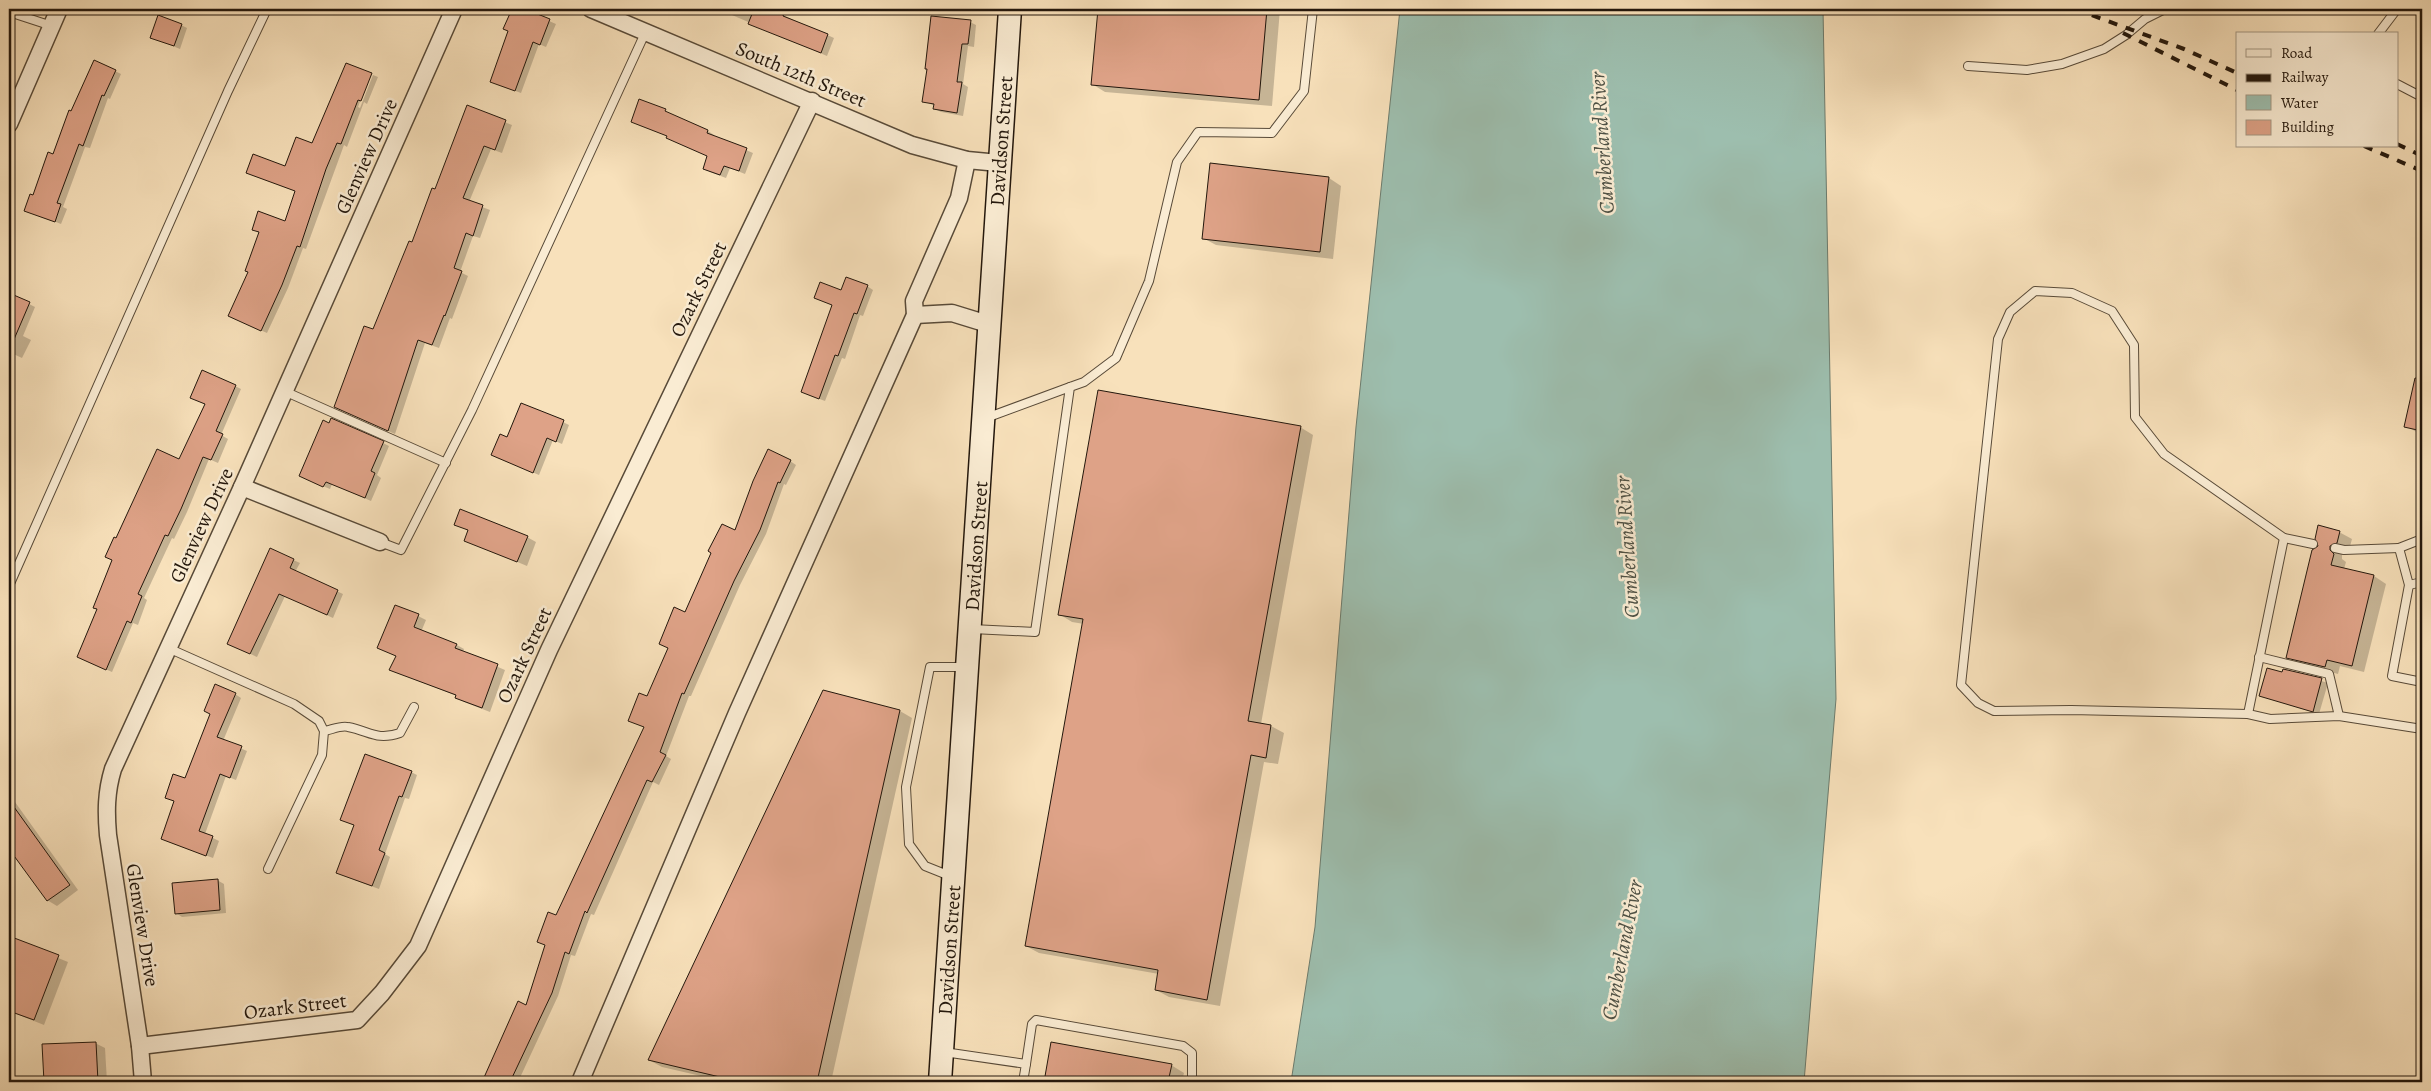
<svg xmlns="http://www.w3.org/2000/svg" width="2431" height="1091" viewBox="0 0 2431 1091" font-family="Alegreya,serif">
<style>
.water{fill:#9dbeae;stroke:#6c7b6d}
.shadow{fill:#0003}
.building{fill:#dea287;stroke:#23170c}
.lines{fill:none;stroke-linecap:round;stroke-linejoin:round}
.lane-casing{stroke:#584a38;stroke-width:10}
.street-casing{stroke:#584a38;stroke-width:19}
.secondary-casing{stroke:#23170c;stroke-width:25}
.lane{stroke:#faecd3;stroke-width:8}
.street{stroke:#faecd3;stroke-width:16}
.secondary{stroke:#faecd3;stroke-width:22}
.rail{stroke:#23170c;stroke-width:4;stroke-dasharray:9 9;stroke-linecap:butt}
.labels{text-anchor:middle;stroke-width:5;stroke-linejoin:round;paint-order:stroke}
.street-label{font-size:20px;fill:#23170c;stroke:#faecd3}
.water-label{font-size:21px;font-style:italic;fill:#4e5145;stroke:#faecd3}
</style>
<rect width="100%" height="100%" fill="#f8e1bb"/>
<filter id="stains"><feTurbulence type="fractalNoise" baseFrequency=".004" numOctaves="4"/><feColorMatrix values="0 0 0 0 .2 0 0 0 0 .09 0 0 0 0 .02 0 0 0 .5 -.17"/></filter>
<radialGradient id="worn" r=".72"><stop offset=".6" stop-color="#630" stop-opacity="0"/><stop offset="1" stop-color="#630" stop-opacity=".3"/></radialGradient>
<!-- water -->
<path class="water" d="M1400,9H1823L1836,699L1804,1082H1291L1315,927L1356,427Z"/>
<!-- shadow -->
<g class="shadow">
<path d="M513,9H521L556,24L546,47L539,44L521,93L497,84L509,31L505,29Z"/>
<path d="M718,9H777L776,12L834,38L827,56Z"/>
<path d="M1099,9H1280L1272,106L1105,92L1092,84Z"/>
<path d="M970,22L976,25L974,47L968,46L963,84L968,87L963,116L941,112L935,109V106L924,101Z"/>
<path d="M181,25L187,28L180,49L151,37Z"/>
<path d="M115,71L121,74L110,99L108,98L90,148L85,147L63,207L67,209L61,224L26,210L54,156Z"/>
<path d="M370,74L358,107L360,108L373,75L378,77L367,104L364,102L347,147L344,145L306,249L303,248L288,288L267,333L236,319L260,233L253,229L286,222L296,191L248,173L286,168L313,145Z"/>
<path d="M467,107L512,125L502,153L491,149L469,202L490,210L480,238L473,236L460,272L468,276L452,319L450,318L439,348L425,343L395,434L343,411L373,331L436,190Z"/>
<path d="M665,110L670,115L708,131L714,135L713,136L753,153L745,174L730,168L726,178L710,172L704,168L709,156L669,136L639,125Z"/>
<path d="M1329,178L1341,186L1333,259L1216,245L1203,238Z"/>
<path d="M867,286L873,290L863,316L860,315L845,359L842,358L825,401L809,395L803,392L841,292Z"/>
<path d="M9,294L35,307L23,336L31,340L22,358L9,352Z"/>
<path d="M2417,375L2422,376V435L2406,426Z"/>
<path d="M235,386L241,389L221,435L228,439L218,463L209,459L187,512L174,539L172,538L144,598L147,600L138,625L133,623L112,672L85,660L114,560L117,540L180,461L206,405L198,401Z"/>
<path d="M563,422L569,425L562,444L553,440L539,475L499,458L508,439Z"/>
<path d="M1300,427L1313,435L1261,724L1271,726L1284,733L1278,764L1264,762L1220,1006L1169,997L1156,990L1159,974L1039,953L1026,946L1084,624L1072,622L1059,614Z"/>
<path d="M383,443L389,446L377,475L381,478L371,501L332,484L330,489L306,479Z"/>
<path d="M790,461L796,465L786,485L784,484L766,534L740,585L691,696H689L666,756L671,759L659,785L653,782L594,915L591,914L575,956L571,955L558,996L518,1082H483L508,1030L527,1007L557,917L645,727L630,721L647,697L669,648L660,644L686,613L735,532Z"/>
<path d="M455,524L527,537L536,542L527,566L465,540L469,531Z"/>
<path d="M2339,532L2352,539L2349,550L2342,553V559L2346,562L2344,569L2374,576L2386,584L2364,672L2340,666L2338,674L2300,664L2287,657L2313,550Z"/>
<path d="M271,550L300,563L295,572L343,594L333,618L285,596L257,657L235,647Z"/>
<path d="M418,616L426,620L421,632L457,645L464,649L463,652L505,670L490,712L464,702L457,698V696L391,670Z"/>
<path d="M2284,670L2328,683L2319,714L2261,696L2283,674Z"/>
<path d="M235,694L241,698L223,741L247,751L236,780L226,776L205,834L219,841L213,858L162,839L176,802L166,797L186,780Z"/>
<path d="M900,711L912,718L831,1082H727L662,1067L649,1060Z"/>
<path d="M411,772L417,775L409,799L405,798L385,854L390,857L379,889L344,876L355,826L342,820Z"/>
<path d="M9,799L15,802L78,890L57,906L47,900L9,847Z"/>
<path d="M217,880L224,884L226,913L182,917L176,913Z"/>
<path d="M9,938L68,962L44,1025L9,1011Z"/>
<path d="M95,1043L105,1048L107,1082H45L43,1045Z"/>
<path d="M1052,1044L1171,1065L1184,1073L1182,1082H1045Z"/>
</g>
<!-- building -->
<g class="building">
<path d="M512,9H525L550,19L540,45L533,42L515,91L490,82L508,31L503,29Z"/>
<path d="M754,9H772L784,13L783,16L828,34L821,53L748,24Z"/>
<path d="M1098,9H1267L1259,100L1091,85Z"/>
<path d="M158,15L182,24L174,46L150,38Z"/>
<path d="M931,16L971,20L968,44H962L957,82H962L957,113L933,109L934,104L922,102L927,69H925Z"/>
<path d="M94,60L116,70L104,96L102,95L83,146L79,144L57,203L61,204L55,222L24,211L30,194L33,195L48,152L53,154L69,110L71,111Z"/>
<path d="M346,63L372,73L361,101L358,100L341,144L337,143L326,169L300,247L297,246L282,285L261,331L228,316L248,272L245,271L259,232L252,230L258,211L285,221L295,191L246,173L253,154L285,166L296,137L312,143Z"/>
<path d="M639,99L666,109L665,111L708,130L707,133L747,148L739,171L724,166L720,175L703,169L707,156L666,138L667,136L631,122Z"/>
<path d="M467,105L506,120L495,150L484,146L463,198L483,205L473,236L466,233L454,268L462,271L445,316L444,315L432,345L418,340L388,431L334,407L364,326L373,329L409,241L412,242L432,188L435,189Z"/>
<path d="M1210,163L1329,177L1320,252L1202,239Z"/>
<path d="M846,277L868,285L857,314L854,313L838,356L835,355L819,399L801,392L832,305L814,298L820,282L841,290Z"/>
<path d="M9,293L30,302L9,351Z"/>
<path d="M202,370L236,385L216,431L223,434L211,460L203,457L181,509L168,536L165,535L138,594L142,596L131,623L127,621L106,670L77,657L97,609L93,608L112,560L105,557L114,537L116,538L157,449L179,459L205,404L190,398Z"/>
<path d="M2415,378L2422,379V431L2404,427Z"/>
<path d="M1098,390L1301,426L1248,721L1271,725L1266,758L1251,755L1207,1000L1155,990L1158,970L1025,946L1083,619L1058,615Z"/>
<path d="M521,403L564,420L556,442L547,438L533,473L491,455L500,434L507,437Z"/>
<path d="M331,418L384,441L371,471L375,473L365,498L326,482L323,487L299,476L323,420L329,423Z"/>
<path d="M768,449L791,460L780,483L778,482L760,530L734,581L684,694L682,693L660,752L666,755L652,782L647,780L587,913L585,911L569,954L565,952L552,993L510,1082H482L518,1001L526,1005L545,945L537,942L548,912L556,915L644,727L628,721L639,693L647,696L668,648L659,644L674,607L685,612L711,553L708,551L722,524L735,530L753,481Z"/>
<path d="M460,509L528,536L517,562L464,541L468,530L454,525Z"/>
<path d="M2318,525L2340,531L2337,543L2330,546V550L2334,554L2331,565L2374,575L2352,666L2327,660L2325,667L2286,658L2312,550L2318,546L2315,539Z"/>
<path d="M270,548L294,559L290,568L338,590L327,615L279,594L250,654L227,644Z"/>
<path d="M395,605L419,614L414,627L457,644L455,648L498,664L482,708L455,698L456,695L389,670L396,656L377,648Z"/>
<path d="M2267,668L2282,672L2283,669L2322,678L2313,712L2259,696Z"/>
<path d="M215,684L236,693L217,737L242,746L230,778L220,774L199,831L213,836L206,856L161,839L174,801L165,798L173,774L185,778L210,714L204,711Z"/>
<path d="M823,690L900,710L817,1082H741L648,1060Z"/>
<path d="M365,754L412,771L402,797L399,796L379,850L385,853L372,886L336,873L354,825L340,820Z"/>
<path d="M9,800L70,885L47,901L9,849Z"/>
<path d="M218,879L220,910L175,914L172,883Z"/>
<path d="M9,936L59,955L34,1020L9,1011Z"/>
<path d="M96,1042L98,1082H44L42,1044Z"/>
<path d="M1051,1042L1172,1064L1168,1082H1044Z"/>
</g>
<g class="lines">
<!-- lane casing -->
<g class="lane-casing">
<g id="lane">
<path d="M9,12L52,26"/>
<path d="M2378,34L2397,9"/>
<path d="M1968,66L2027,70L2062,64L2104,49L2126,35L2145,19L2165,9"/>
<path d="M2397,84L2422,97"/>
<path d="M284,391L446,463"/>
<path d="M986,418L1070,387"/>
<path d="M2422,539L2399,548L2409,585L2392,676L2422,682"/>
<path d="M380,542L401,550L472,410L646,31"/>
<path d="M2313,544L2284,538L2248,714L2270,719L2339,716L2422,729"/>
<path d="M2335,548L2344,550L2399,548"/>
<path d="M2409,585L2422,582"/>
<path d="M9,586L228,91L267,9"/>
<path d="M972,629L1035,632L1070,387L1084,382L1116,358L1149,281L1177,162L1198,132L1272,133L1304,91L1313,9"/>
<path d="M168,648L294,704L319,721L324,731L322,755L268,869"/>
<path d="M2259,657L2329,674L2339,716"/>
<path d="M2248,714L2071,710L1994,711L1978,703L1961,685L1998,339L2010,312L2035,291L2072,293L2112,311L2134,345L2135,417L2164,454L2284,538"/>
<path d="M324,731C331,730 341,725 348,727C370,731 376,741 400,733L414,707"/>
<path d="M950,876L925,866L909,844L906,787L930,667H966"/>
<path d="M944,1052L1026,1064L1023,1082"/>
<path d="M1026,1064L1032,1024L1036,1020L1183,1046L1192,1053V1082"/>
</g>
</g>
<!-- street casing -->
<g class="street-casing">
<g id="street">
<path d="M591,9L912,145L967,160L999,163"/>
<path d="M9,124L59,9"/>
<path d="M915,315L952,313L991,325"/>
<path d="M242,487L380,542"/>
<path d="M140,1046L357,1020L382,993L418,946L549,650L812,101"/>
<path d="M143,1082L140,1046L108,835C106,812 106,792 113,769L242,487L454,9"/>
<path d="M580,1082L737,713L915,315L914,301L959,198L967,160"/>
</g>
</g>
<!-- secondary casing -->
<g class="secondary-casing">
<path id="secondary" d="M940,1082L1010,9"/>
</g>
<!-- lane -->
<use href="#lane" class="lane"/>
<!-- street -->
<use href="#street" class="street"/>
<!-- secondary -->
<use href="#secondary" class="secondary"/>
<!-- rail -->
<g class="rail">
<path d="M2075,9L2184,49L2237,73"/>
<path d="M2123,33L2237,90"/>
<path d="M2397,144L2422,156"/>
<path d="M2364,146L2422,171"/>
</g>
</g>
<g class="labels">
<!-- street labels -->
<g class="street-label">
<text transform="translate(801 74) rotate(23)" y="7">South 12th Street</text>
<text transform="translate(1001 141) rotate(-86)" y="7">Davidson Street</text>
<text transform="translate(366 156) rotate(-66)" y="7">Glenview Drive</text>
<text transform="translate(698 289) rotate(-64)" y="7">Ozark Street</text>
<text transform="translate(201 525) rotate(-65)" y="7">Glenview Drive</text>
<text transform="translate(976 546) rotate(-86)" y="7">Davidson Street</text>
<text transform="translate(524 655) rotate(-65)" y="7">Ozark Street</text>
<text transform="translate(143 925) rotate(81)" y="7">Glenview Drive</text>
<text transform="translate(949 950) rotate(-86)" y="7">Davidson Street</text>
<text transform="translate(295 1006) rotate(-7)" y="7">Ozark Street</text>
</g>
<!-- water labels -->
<g class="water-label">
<text transform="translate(1602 143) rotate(-94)" y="7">Cumberland River</text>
<text transform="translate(1627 547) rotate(-94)" y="7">Cumberland River</text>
<text transform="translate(1622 950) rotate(-79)" y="7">Cumberland River</text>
</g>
</g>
<!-- margin -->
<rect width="2431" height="1091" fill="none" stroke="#f8e1bb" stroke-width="30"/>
<rect x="10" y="10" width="2411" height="1071" fill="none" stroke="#23170c" stroke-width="2.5"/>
<rect x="15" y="15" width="2401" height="1061" fill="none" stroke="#23170c"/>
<!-- legend -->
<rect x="2236" y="32" width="162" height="115" fill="#faecd3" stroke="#a49783"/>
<rect x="2246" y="49" width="25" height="8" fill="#faecd3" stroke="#a49783"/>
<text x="2281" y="58" font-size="15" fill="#23170c">Road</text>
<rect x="2246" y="74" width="25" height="8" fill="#23170c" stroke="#a49783"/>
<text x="2281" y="82" font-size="15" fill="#23170c">Railway</text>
<rect x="2246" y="95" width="25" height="15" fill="#9dbeae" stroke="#a49783"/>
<text x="2281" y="108" font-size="15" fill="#23170c">Water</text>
<rect x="2246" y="120" width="25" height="15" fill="#dea287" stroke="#a49783"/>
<text x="2281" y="132" font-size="15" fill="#23170c">Building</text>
<rect width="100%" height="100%" filter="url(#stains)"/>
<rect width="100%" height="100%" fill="url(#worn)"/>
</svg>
